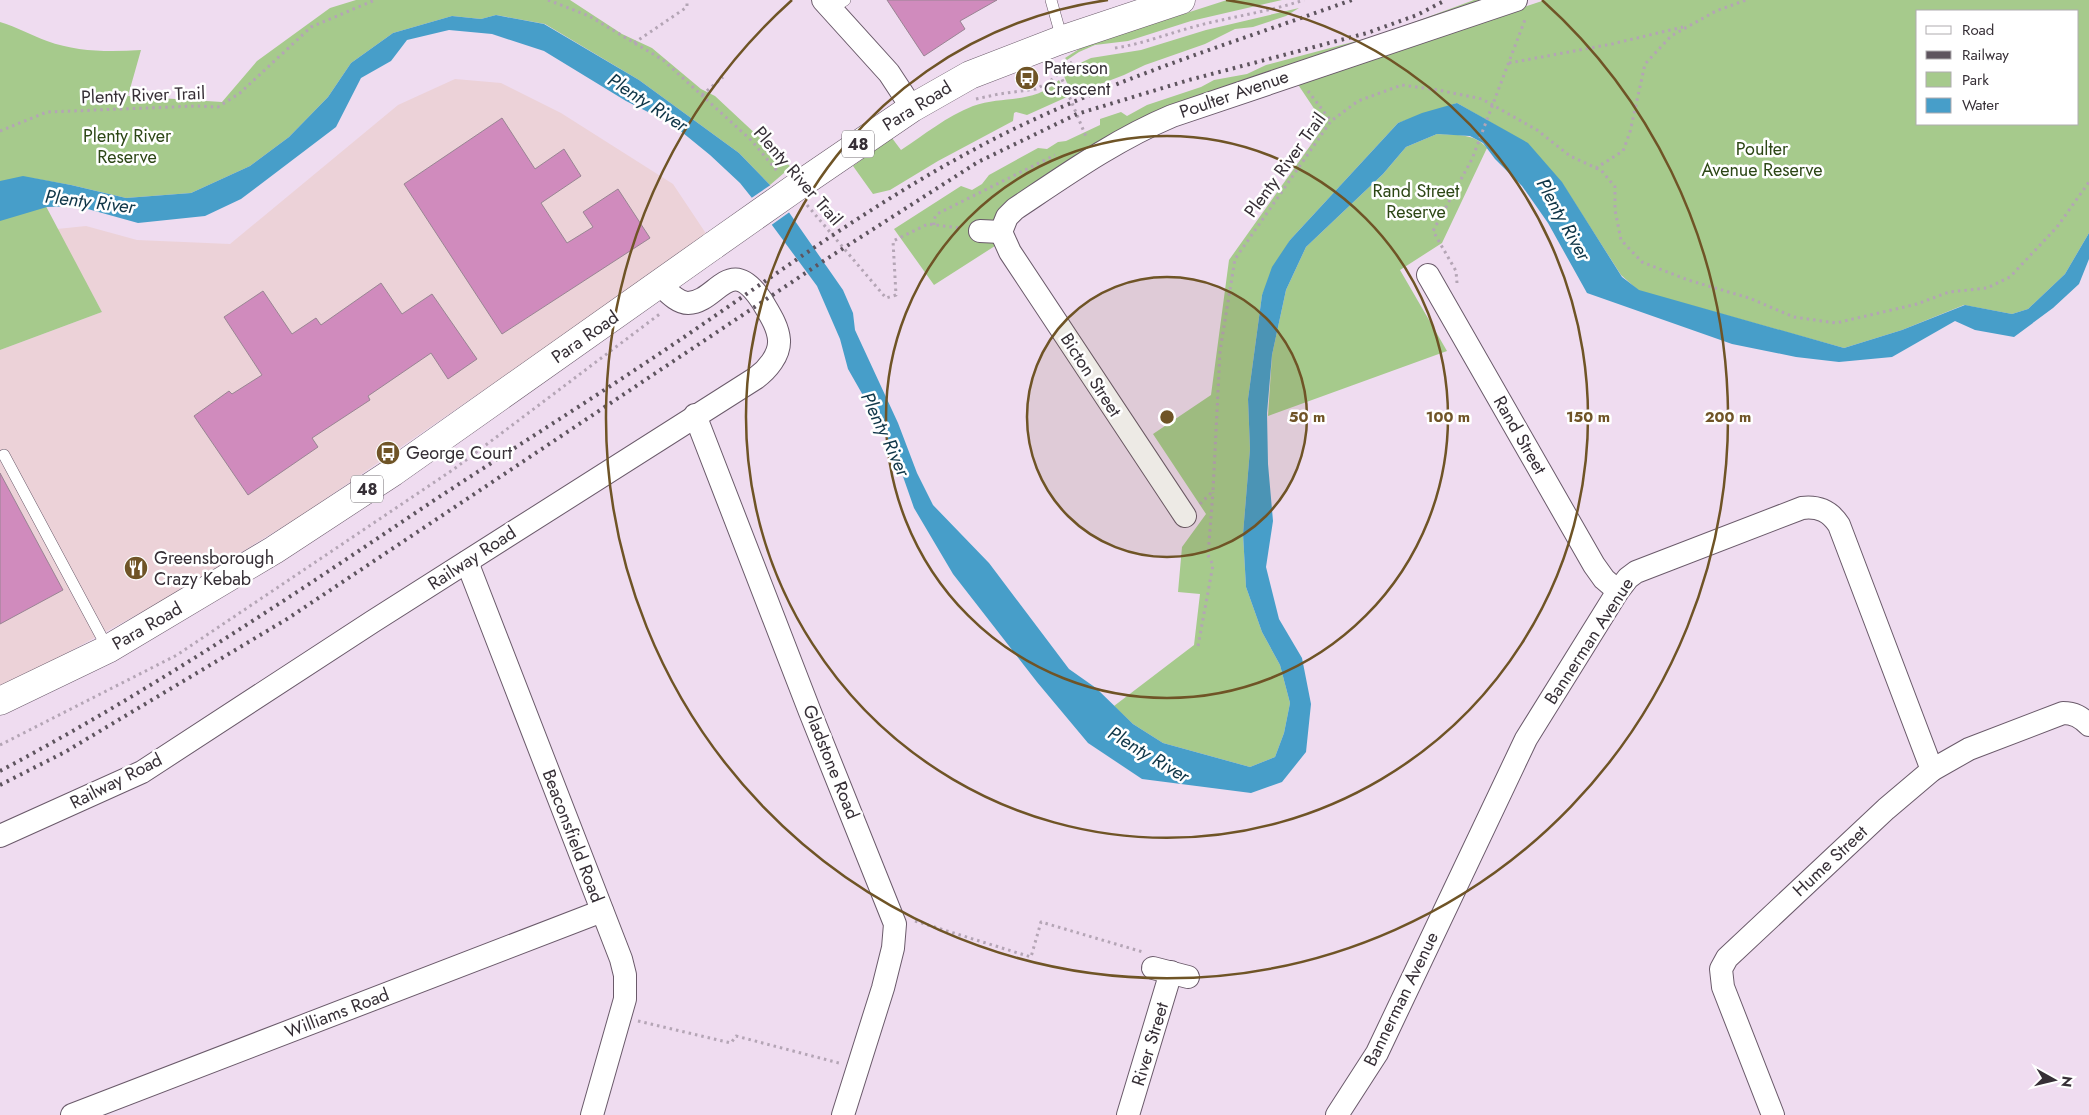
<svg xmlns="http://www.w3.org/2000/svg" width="2089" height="1115" viewBox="0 0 2089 1115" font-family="Jost,sans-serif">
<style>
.industrial{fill:#ecd2d8}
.green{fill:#a6ca8c;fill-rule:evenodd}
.water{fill:#479ec9}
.pier{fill:#efdcf0}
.building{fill:#d08bbd;stroke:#998493}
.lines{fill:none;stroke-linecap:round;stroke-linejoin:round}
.lane-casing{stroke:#6a5a6a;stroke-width:12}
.street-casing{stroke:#6a5a6a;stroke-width:24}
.primary-casing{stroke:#6a5a6a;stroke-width:29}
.path{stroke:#b4a5b5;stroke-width:3;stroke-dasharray:2.5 4;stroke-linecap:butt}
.lane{stroke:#fff;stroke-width:11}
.street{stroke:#fff;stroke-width:22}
.primary{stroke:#fff;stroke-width:28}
.rail{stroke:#5e545e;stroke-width:4;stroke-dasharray:2.5 5;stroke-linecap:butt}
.primary-bridge-casing{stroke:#6a5a6a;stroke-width:29;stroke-linecap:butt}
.primary-bridge{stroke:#fff;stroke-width:28}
.ring{fill:none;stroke:#6f5426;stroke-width:2.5}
.labels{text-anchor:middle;stroke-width:5;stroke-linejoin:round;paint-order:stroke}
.shield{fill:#fff;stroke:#726d72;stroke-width:1}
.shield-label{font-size:16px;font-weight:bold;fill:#362f36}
.poi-label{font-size:18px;fill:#362f36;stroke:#fff;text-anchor:start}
.street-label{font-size:18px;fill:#362f36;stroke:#fff}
.park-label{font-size:18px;fill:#2d4716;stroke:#fff}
.water-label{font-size:19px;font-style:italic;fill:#0f3648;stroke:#fff}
.centre{fill:#6f5426;stroke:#fff;stroke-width:2.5}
.ring-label{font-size:15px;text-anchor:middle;font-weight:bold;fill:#6f5426;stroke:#fff;stroke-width:5;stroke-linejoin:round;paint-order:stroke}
</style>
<rect width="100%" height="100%" fill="#efdcf0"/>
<!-- industrial -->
<path class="industrial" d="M455,79L501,83L561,113L673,184L707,235L503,377L299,517L151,607L54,660L0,686V350L102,312L57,229L86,226L137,240L230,244L398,105Z"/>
<!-- green -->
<g class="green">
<path d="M356,0H570L622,34L652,48L701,89L715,96L791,167L770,185L739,153L639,80L545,24L496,15L481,19L452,16L393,33L351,63L328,97L289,137L250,166L191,193L126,198L71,185L31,178L102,312L0,350V22C17,27 31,35 47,41C77,52 109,52 141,50L128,96L222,102L257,61L330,8Z"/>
<path d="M1227,0H1282L1191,21L1128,41L1095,45L1079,52L1067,60L1065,58L1084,46Z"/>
<path d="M1474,0H1488L1309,59L1005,205L998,244L934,285L894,229L961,186L972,190L982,184L989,175L1038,148L1047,149L1058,142L1066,141L1100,125V119L1121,112L1127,116L1147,105L1201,87L1214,80L1247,74L1266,65L1379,35Z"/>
<path d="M1545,0H2089V233L2065,274L2028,309L2012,314L1964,305L1902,330L1844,348L1639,291L1621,275L1562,183L1528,144L1457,103L1398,123L1290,240L1262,295L1248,399L1250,449L1243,534L1246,587L1262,632L1280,665L1290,703L1284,733L1275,757L1250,767L1163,743L1133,724L1114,706L1194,645L1200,594L1178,592L1182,547L1206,514L1153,434L1211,395L1229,260L1325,125L1297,83ZM1918,11H2078V124H1918Z"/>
<path d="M1299,8L1286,16L1253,27L1235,29L1205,44L1145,65L1124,75L1072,95L1064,76L1076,65L1091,58L1141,50L1206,30Z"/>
<path d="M1059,80L1067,97L1027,115L1016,112L1014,113L1013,121L938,161L890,190L873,194L853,166L892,138L901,150C924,135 947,116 973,106C1004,95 1033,105 1059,80Z"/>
<path d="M1437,134C1455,135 1475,133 1487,148L1442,243L1400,270L1447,351L1268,416L1272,355L1286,290L1306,247L1383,174L1406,147Z"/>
</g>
<!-- water -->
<path class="water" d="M496,15L544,24L639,80L739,153L770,185L843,290L853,313L855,330L898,423L917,473L933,505L989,563L1069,669L1096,688L1133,724L1163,743L1250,767L1275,757L1284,733L1290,703L1280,665L1262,632L1246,587L1243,534L1250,449L1248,399L1262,295L1272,267L1290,240L1398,123L1422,113L1457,103L1528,143L1562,182L1622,277L1639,290L1844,348L1902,330L1965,305L2012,314L2028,309L2065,274L2089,233V259L2079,284L2053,308L2014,337L1975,330L1955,321L1892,357L1839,362L1796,357L1732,344L1587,293L1548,223L1522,186L1495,159L1483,143L1470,136L1437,134L1406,147L1383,174L1306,247L1286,290L1272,355L1267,413L1268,464L1273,521L1266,567L1279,619L1302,658L1311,704L1306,752L1282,782L1251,793L1142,779L1088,743L1037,682L953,574L914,508L893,448L848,369L840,339L817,286L752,198L740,183L710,155L672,124L626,101L544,51L492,34L449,30L407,40L391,61L361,78L336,127L241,199L205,216L138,223L77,206L47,207L0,221V181L23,176L71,185L126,198L191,193L250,166L289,137L328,97L351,63L393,33L452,16L481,19Z"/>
<!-- pier -->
<path class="pier" d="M772,184L791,211L770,226L750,199Z"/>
<!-- building -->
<g class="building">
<path d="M887,0H997L960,21L965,29L924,56Z"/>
<path d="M502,118L535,169L564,149L581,176L541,203L567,243L593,227L583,212L618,189L650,238L502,334L404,184Z"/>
<path d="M381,283L402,314L432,294L477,359L448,379L431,353L368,396L370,400L312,438L318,447L248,495L194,416L229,391L232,394L262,375L224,317L263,291L292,334L316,318L321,325Z"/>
<path d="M0,473L63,590L0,624Z"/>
</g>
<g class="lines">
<!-- lane casing -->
<g class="lane-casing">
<g id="lane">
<path d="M1051,0L1062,39"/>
<path d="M831,9L845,0"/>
<path d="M4,455L108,649"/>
</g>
</g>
<!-- street casing -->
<g class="street-casing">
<g id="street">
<path d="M823,0L889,73L912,108"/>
<path d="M980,231L1001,232"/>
<path d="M1001,232L1007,217L1015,209C1066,175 1115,140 1172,116L1516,0"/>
<path d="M1001,232L1010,252L1185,516"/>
<path d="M1428,275L1594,565L1604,579L1618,591"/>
<path d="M695,415L810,712L895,924L893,948L883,988L843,1115"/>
<path d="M467,562L621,959L625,975V999L592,1115"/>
<path d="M0,836L142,772L372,622L756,378C767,370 780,355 779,340C778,326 769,313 762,301C729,252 718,302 688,303C677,303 667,291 659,284"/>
<path d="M1153,968L1188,977"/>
<path d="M72,1115L602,911"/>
<path d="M1128,1115L1171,972"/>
<path d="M1337,1115L1377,1053L1526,739L1618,591L1628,578L1636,572L1802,508C1819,506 1830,511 1839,525L1932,770"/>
<path d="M1773,1115L1723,987L1721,969L1727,958L1886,809L1932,770L1969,749L2063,713C2074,713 2081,717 2089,725"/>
</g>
</g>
<!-- primary casing -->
<g class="primary-casing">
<g id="primary">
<path d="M805,181L912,108L970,75L1058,41L1181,0"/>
<path d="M0,701L108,649L274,550L393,472L714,245"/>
</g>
</g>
<!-- path -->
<g class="path">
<path d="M548,0L589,16L663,60L751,140L778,172"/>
<path d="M634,43L687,7V0"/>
<path d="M1115,48C1142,44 1167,34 1193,27C1229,17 1268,12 1304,0"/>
<path d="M1509,63L1612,44L1683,27"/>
<path d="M1056,68L1059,72L1087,139"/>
<path d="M1308,91L1331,121"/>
<path d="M702,95L723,77"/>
<path d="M976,99L999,94L1036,89L1049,82L1072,62"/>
<path d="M0,131L47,112L196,106L218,107L240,93L311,27L375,0"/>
<path d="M1596,168L1601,170L1615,187V210L1621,240L1642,262L1688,280L1749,298L1794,317L1836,323L1917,304L1949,292L1987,288L2010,277L2057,227L2089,182"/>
<path d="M807,205L886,298L896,295L893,241L928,224L960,228"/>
<path d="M934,225V219L937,214L1055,155"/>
<path d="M1457,283L1456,271L1433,231L1472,159L1526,17"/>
<path d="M1200,504L1213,491L1220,351L1235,259L1331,121L1358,101L1402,85L1438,90L1482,99L1537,130L1570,156L1596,168L1623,151L1630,132L1645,64L1671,36L1716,11L1746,0"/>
<path d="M1198,646L1213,565L1208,555L1213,492"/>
<path d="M0,745L177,655L454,469L661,313"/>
<path d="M915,921L1031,957L1041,922L1143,952"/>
<path d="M638,1021L731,1043L736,1036L839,1063"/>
</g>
<!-- lane -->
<use href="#lane" class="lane"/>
<!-- street -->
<use href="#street" class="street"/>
<!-- primary -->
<use href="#primary" class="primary"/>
<!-- rail -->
<g class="rail">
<path d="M0,771C151,691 292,596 433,501C518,445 605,391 690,333C782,270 874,203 973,150C1093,85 1224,46 1352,0"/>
<path d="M0,785L65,752L287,619L825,260L978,162L1077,114L1189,80L1367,33L1417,15L1446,0"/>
</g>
<!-- primary-bridge casing -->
<g class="primary-bridge-casing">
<path id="primary-bridge" d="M714,245L805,181"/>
</g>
<!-- primary-bridge -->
<use href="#primary-bridge" class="primary-bridge"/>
</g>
<!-- distance rings -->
<circle cx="1167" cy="417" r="140" fill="#6f5426" fill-opacity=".12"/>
<g class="ring">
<circle cx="1167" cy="417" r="140"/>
<circle cx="1167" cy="417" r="281"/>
<path d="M1226 0A421 421 0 1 1 1108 0"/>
<path d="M1542 0A561 561 0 1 1 792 0"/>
</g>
<!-- icons -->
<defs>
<g id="bus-disc" transform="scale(1.25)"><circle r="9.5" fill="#6f5426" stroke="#fff"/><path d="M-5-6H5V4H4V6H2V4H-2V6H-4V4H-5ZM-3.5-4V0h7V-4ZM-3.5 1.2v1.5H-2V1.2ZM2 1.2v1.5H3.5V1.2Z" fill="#fff"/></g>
<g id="restaurant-disc" transform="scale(1.25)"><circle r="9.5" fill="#6f5426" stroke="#fff"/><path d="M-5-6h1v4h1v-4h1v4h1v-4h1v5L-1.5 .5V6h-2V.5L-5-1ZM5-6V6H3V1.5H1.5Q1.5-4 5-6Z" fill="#fff"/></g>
</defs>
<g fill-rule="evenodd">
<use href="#bus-disc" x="1027" y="78"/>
<use href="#bus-disc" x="388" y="453"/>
<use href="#restaurant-disc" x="136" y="568"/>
</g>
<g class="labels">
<!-- shield labels -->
<g class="shield">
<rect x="842" y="130.5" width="32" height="27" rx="4"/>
<rect x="351" y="475.5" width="32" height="27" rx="4"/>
</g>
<g class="shield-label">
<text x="858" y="150">48</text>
<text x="367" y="495">48</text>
</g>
<!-- poi labels -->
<g class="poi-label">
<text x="1044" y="74">Paterson<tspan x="1044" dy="21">Crescent</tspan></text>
<text x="406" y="459">George Court</text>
<text x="154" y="564">Greensborough<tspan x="154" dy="21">Crazy Kebab</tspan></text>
</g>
<!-- street labels -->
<g class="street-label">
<text transform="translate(1234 94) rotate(-19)" y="6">Poulter Avenue</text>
<text transform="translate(143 95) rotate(-2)" y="6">Plenty River Trail</text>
<text transform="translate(917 106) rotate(-32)" y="6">Para Road</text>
<text transform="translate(1285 165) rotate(-54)" y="6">Plenty River Trail</text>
<text transform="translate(798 176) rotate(49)" y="6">Plenty River Trail</text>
<text transform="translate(585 337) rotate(-35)" y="6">Para Road</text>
<text transform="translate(1091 375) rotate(57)" y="6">Bicton Street</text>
<text transform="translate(1520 435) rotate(60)" y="6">Rand Street</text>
<text transform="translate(472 558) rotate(-33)" y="6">Railway Road</text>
<text transform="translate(147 626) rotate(-30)" y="6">Para Road</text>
<text transform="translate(1589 641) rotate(-57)" y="6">Bannerman Avenue</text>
<text transform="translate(831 762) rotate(68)" y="6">Gladstone Road</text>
<text transform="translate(116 781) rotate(-27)" y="6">Railway Road</text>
<text transform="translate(573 836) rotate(69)" y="6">Beaconsfield Road</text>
<text transform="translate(1830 861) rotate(-43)" y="6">Hume Street</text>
<text transform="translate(1401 999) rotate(-64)" y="6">Bannerman Avenue</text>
<text transform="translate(337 1013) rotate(-21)" y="6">Williams Road</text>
<text transform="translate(1150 1044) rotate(-73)" y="6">River Street</text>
</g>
<!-- park labels -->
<g class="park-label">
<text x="127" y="142">Plenty River<tspan x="127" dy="21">Reserve</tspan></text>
<text x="1762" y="155">Poulter<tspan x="1762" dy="21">Avenue Reserve</tspan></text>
<text x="1416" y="197">Rand Street<tspan x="1416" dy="21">Reserve</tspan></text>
</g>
<!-- water labels -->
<g class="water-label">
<text transform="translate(648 102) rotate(33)" y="7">Plenty River</text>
<text transform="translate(90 201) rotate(7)" y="7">Plenty River</text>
<text transform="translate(1564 219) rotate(61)" y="7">Plenty River</text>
<text transform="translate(886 434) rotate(65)" y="7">Plenty River</text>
<text transform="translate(1149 754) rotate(31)" y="7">Plenty River</text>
</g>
</g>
<circle cx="1167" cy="417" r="8" class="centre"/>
<g class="ring-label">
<text x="1307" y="422">50 m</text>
<text x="1448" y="422">100 m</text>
<text x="1588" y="422">150 m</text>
<text x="1728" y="422">200 m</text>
</g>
<!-- legend -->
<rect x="1916" y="10" width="162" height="115" fill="#ffffff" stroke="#afacaf"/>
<rect x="1926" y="26" width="25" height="8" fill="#ffffff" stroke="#afacaf"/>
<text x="1962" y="35" font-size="15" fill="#362f36">Road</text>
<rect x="1926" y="51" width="25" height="8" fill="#5e545e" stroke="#afacaf"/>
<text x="1962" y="60" font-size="15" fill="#362f36">Railway</text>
<rect x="1926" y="72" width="25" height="15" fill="#a6ca8c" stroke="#afacaf"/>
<text x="1962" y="85" font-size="15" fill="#362f36">Park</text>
<rect x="1926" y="98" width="25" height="15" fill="#479ec9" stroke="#afacaf"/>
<text x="1962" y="110" font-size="15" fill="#362f36">Water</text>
<!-- north arrow -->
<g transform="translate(2054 1080) rotate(98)" stroke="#ffffff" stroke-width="4" paint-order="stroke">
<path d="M0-4L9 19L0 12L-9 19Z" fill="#362f36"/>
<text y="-8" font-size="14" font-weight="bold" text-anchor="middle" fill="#362f36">N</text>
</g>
</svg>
